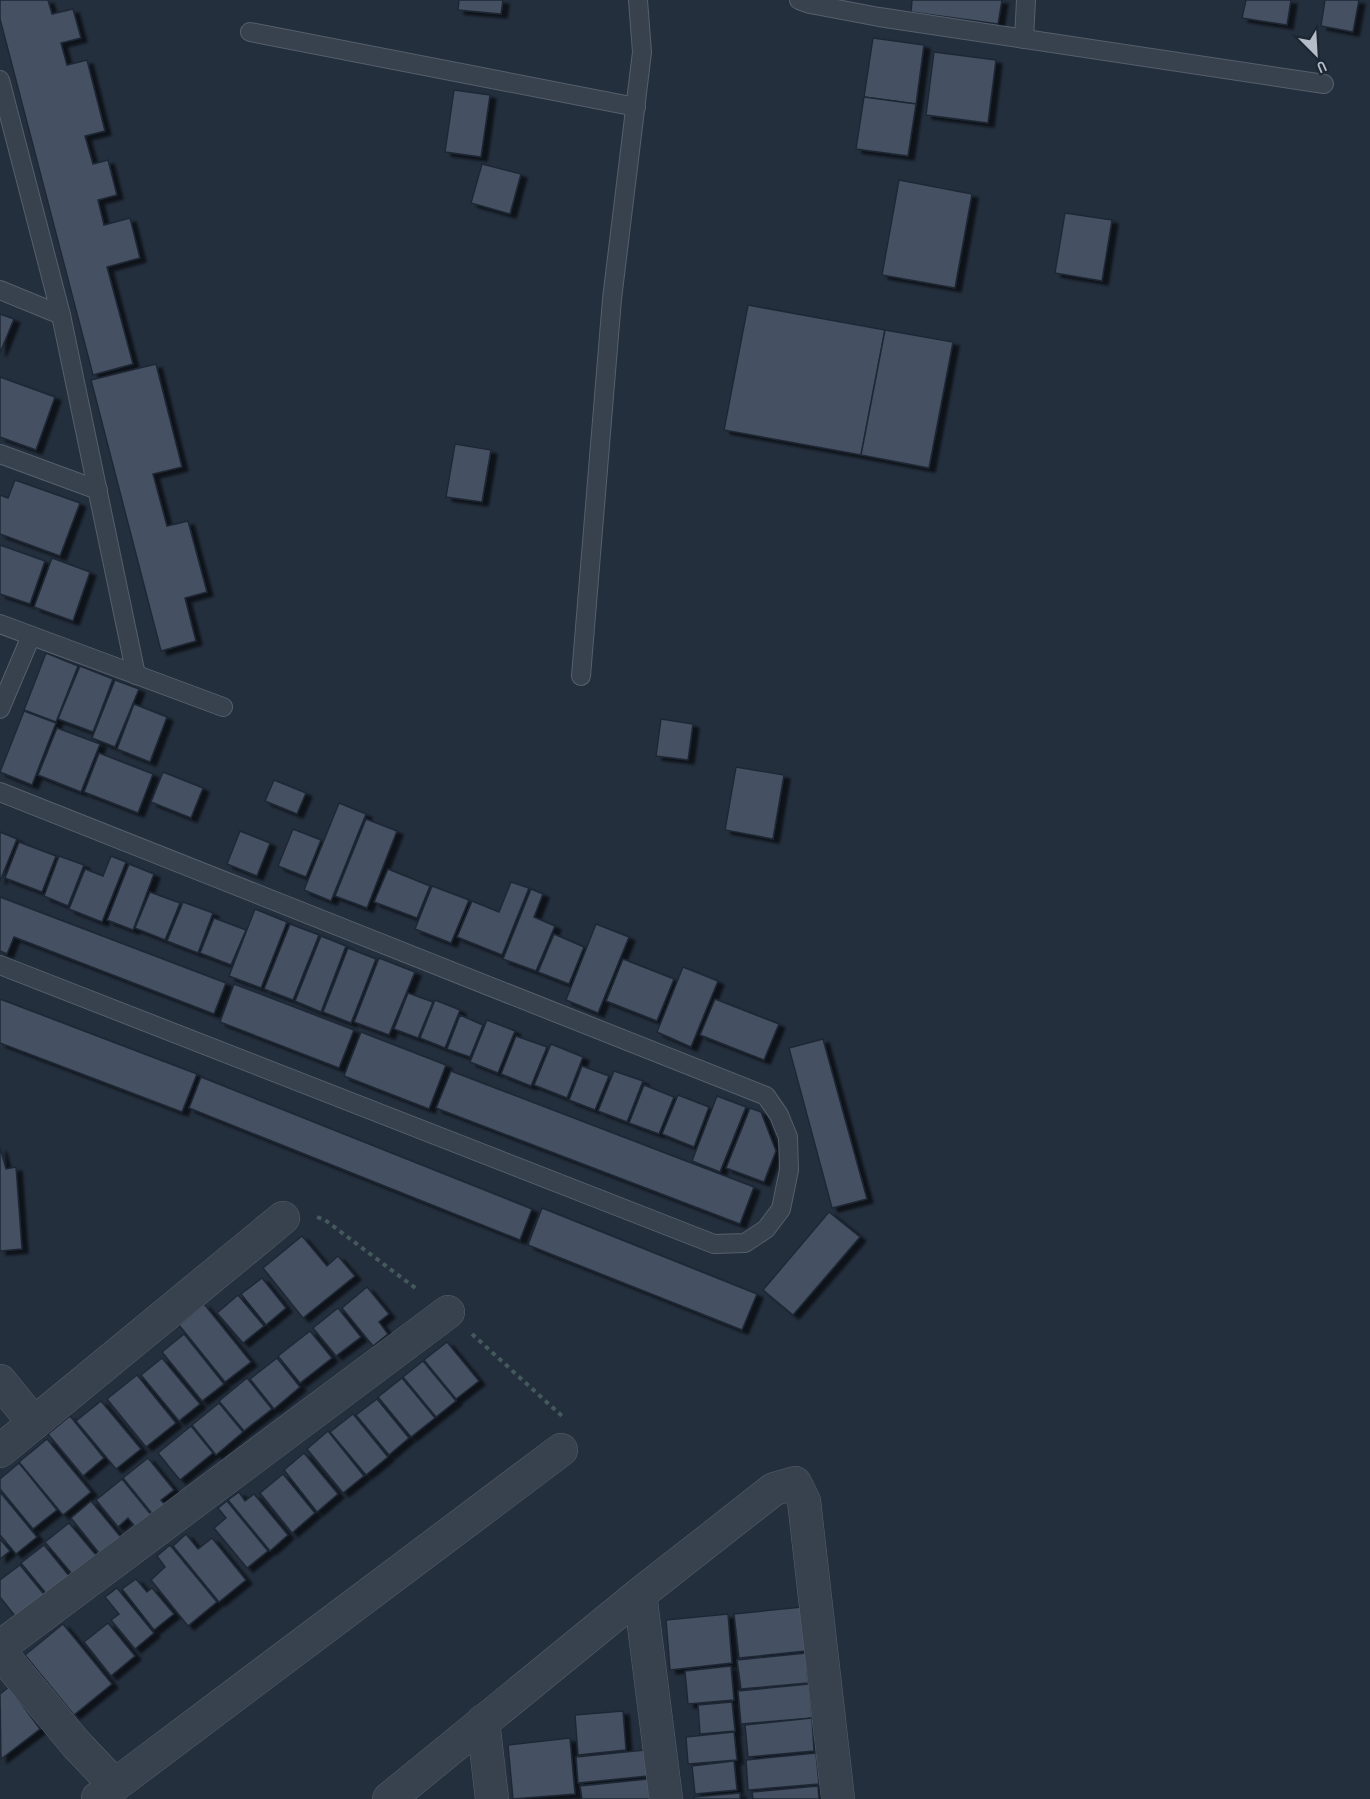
<svg xmlns="http://www.w3.org/2000/svg" width="1370" height="1799" viewBox="0 0 1370 1799" font-family="'Sofia Sans Condensed',sans-serif">
<style>
.building{fill:#455162;stroke:#1f2835;stroke-width:1.5;filter:url(#shadow)}
.lines{fill:none;stroke-linecap:round;stroke-linejoin:round}
.service-casing{stroke:#565f6c;stroke-width:20}
.minor-casing{stroke:#565f6c;stroke-width:34}
.path{stroke:#44595c;stroke-width:4;stroke-dasharray:4.5 4.5;stroke-linecap:butt}
.service{stroke:#38414e;stroke-width:18}
.minor{stroke:#38414e;stroke-width:33}
</style>
<defs>
<filter id="shadow"><feDropShadow dx="6" dy="4" stdDeviation="1.5" flood-color="#0009"/></filter>
</defs>
<rect width="100%" height="100%" fill="#242f3e"/>
<!-- building -->
<g class="building">
<path d="M0,0H48L52,14L73,9L81,38L61,43L67,65L87,60L105,131L85,136L93,164L108,160L117,195L98,200L104,225L130,218L140,258L107,267L133,364L93,375L0,19Z"/>
<path d="M459,0H503L501,14L458,10Z"/>
<path d="M912,0H1002L998,24L911,12Z"/>
<path d="M1246,0H1291L1287,25L1242,18Z"/>
<path d="M1325,0H1359L1353,32L1321,26Z"/>
<path d="M873,38L924,45L916,104L864,97Z"/>
<path d="M934,52L996,60L988,123L926,115Z"/>
<path d="M454,90L490,95L481,157L445,152Z"/>
<path d="M864,97L916,104L908,156L856,149Z"/>
<path d="M482,164L521,174L510,214L471,203Z"/>
<path d="M899,180L972,194L955,288L882,275Z"/>
<path d="M1065,213L1112,220L1102,281L1055,273Z"/>
<path d="M748,305L885,330L861,455L724,430Z"/>
<path d="M0,314L14,319L0,353Z"/>
<path d="M885,330L953,342L929,468L861,455Z"/>
<path d="M156,364L182,467L153,474L167,526L188,521L207,592L185,598L196,641L161,651L91,380Z"/>
<path d="M0,377L55,397L36,450L0,437Z"/>
<path d="M455,444L491,450L482,502L446,497Z"/>
<path d="M15,480L80,503L60,556L0,534V495L8,498Z"/>
<path d="M0,545L45,561L30,604L0,594Z"/>
<path d="M52,558L90,572L73,621L34,607Z"/>
<path d="M46,653L78,666L56,722L24,710Z"/>
<path d="M80,666L113,679L93,732L58,719Z"/>
<path d="M115,680L139,689L115,747L92,738Z"/>
<path d="M134,704L167,717L150,762L117,749Z"/>
<path d="M24,711L56,723L32,785L0,772Z"/>
<path d="M661,719L693,724L688,760L656,756Z"/>
<path d="M57,728L100,744L81,792L38,775Z"/>
<path d="M99,753L153,774L138,813L84,792Z"/>
<path d="M736,767L784,775L773,839L725,830Z"/>
<path d="M163,772L203,788L191,818L151,802Z"/>
<path d="M274,780L306,793L297,814L265,801Z"/>
<path d="M339,803L366,814L331,901L304,890Z"/>
<path d="M366,819L397,831L367,908L335,896Z"/>
<path d="M293,829L321,840L306,877L278,866Z"/>
<path d="M240,831L270,843L257,876L227,864Z"/>
<path d="M0,832L17,839L0,881Z"/>
<path d="M19,842L56,856L42,892L5,878Z"/>
<path d="M59,856L84,865L68,906L44,896Z"/>
<path d="M111,856L126,862L102,922L69,909L85,869L103,876Z"/>
<path d="M129,864L154,874L133,930L107,920Z"/>
<path d="M388,869L430,886L417,918L374,902Z"/>
<path d="M511,882L529,888L502,955L457,937L472,901L499,912Z"/>
<path d="M432,886L469,900L451,943L415,929Z"/>
<path d="M531,889L543,894L534,917L555,926L536,971L503,959Z"/>
<path d="M150,892L180,903L165,940L135,928Z"/>
<path d="M0,897L226,983L214,1014L14,937L7,954L0,951Z"/>
<path d="M183,902L213,913L198,953L167,941Z"/>
<path d="M255,909L287,922L261,988L229,976Z"/>
<path d="M214,918L246,930L231,965L200,953Z"/>
<path d="M290,924L319,935L293,1000L264,989Z"/>
<path d="M596,924L629,937L598,1013L566,1000Z"/>
<path d="M554,934L584,947L569,984L538,972Z"/>
<path d="M321,936L346,946L321,1012L295,1001Z"/>
<path d="M348,948L376,959L351,1023L323,1012Z"/>
<path d="M379,958L415,972L389,1035L354,1022Z"/>
<path d="M623,959L674,979L657,1021L606,1001Z"/>
<path d="M683,967L718,981L691,1047L657,1032Z"/>
<path d="M234,984L354,1030L339,1068L220,1022Z"/>
<path d="M408,993L433,1002L418,1038L394,1029Z"/>
<path d="M0,999L197,1074L182,1112L0,1043Z"/>
<path d="M715,999L779,1024L764,1060L700,1035Z"/>
<path d="M435,1000L460,1010L445,1048L420,1038Z"/>
<path d="M460,1015L483,1025L470,1057L447,1049Z"/>
<path d="M487,1020L515,1031L498,1073L470,1062Z"/>
<path d="M361,1032L446,1065L429,1109L344,1076Z"/>
<path d="M516,1036L547,1047L531,1086L501,1074Z"/>
<path d="M823,1039L867,1199L832,1208L789,1048Z"/>
<path d="M551,1044L583,1057L567,1098L534,1085Z"/>
<path d="M582,1066L609,1076L595,1110L569,1100Z"/>
<path d="M451,1071L754,1187L740,1224L436,1108Z"/>
<path d="M614,1071L643,1081L627,1122L598,1111Z"/>
<path d="M201,1077L532,1209L520,1240L189,1108Z"/>
<path d="M644,1085L674,1097L659,1134L629,1123Z"/>
<path d="M678,1095L709,1107L694,1147L662,1134Z"/>
<path d="M717,1096L746,1107L720,1172L692,1161Z"/>
<path d="M750,1108L761,1112L776,1151L764,1182L726,1168Z"/>
<path d="M0,1147L6,1169L16,1167L22,1249L0,1251Z"/>
<path d="M542,1208L757,1294L742,1330L528,1245Z"/>
<path d="M829,1212L860,1237L793,1315L763,1290Z"/>
<path d="M302,1236L327,1266L338,1256L355,1276L303,1318L263,1268Z"/>
<path d="M262,1278L286,1308L266,1325L241,1294Z"/>
<path d="M367,1287L389,1314L379,1322L388,1334L373,1346L342,1308Z"/>
<path d="M238,1295L264,1326L243,1343L217,1313Z"/>
<path d="M204,1304L251,1362L225,1382L179,1325Z"/>
<path d="M338,1308L361,1337L336,1356L313,1328Z"/>
<path d="M310,1331L332,1358L300,1383L278,1356Z"/>
<path d="M184,1334L224,1384L202,1401L162,1352Z"/>
<path d="M447,1342L479,1381L456,1399L424,1360Z"/>
<path d="M162,1358L200,1404L179,1421L141,1375Z"/>
<path d="M277,1358L300,1387L274,1409L250,1379Z"/>
<path d="M423,1361L456,1401L436,1417L403,1377Z"/>
<path d="M137,1375L176,1423L146,1447L107,1399Z"/>
<path d="M247,1378L272,1409L244,1431L219,1401Z"/>
<path d="M402,1378L435,1418L411,1437L378,1397Z"/>
<path d="M377,1399L409,1438L389,1455L356,1415Z"/>
<path d="M101,1401L141,1449L116,1469L76,1421Z"/>
<path d="M219,1403L243,1432L216,1455L192,1425Z"/>
<path d="M353,1414L388,1457L366,1475L330,1432Z"/>
<path d="M70,1416L104,1458L83,1476L48,1434Z"/>
<path d="M191,1426L213,1453L180,1480L158,1453Z"/>
<path d="M328,1431L364,1476L343,1493L307,1449Z"/>
<path d="M47,1439L91,1492L63,1515L19,1462Z"/>
<path d="M304,1453L338,1494L317,1512L284,1470Z"/>
<path d="M148,1458L174,1490L161,1500L171,1512L158,1521L123,1478Z"/>
<path d="M19,1463L57,1510L33,1529L0,1489V1479Z"/>
<path d="M283,1474L315,1513L292,1533L260,1493Z"/>
<path d="M122,1479L157,1522L142,1535L128,1518L118,1527L96,1500Z"/>
<path d="M0,1492L37,1537L16,1554L0,1535Z"/>
<path d="M239,1492L245,1501L254,1494L288,1535L270,1551L228,1500Z"/>
<path d="M91,1501L128,1546L107,1563L71,1518Z"/>
<path d="M227,1501L268,1551L247,1568L214,1528L226,1518L218,1508Z"/>
<path d="M69,1523L96,1555L72,1574L45,1542Z"/>
<path d="M186,1534L198,1549L212,1538L246,1580L219,1602L173,1546Z"/>
<path d="M0,1539L10,1551L0,1559Z"/>
<path d="M44,1545L70,1577L54,1603L21,1563Z"/>
<path d="M170,1545L217,1602L188,1626L151,1580L165,1567L157,1556Z"/>
<path d="M20,1565L52,1604L19,1621L0,1597V1580Z"/>
<path d="M136,1579L147,1592L152,1588L174,1614L154,1630L122,1589Z"/>
<path d="M117,1588L154,1633L135,1649L111,1620L119,1614L105,1597Z"/>
<path d="M802,1607L806,1651L739,1658L734,1614Z"/>
<path d="M728,1614L732,1663L670,1670L666,1620Z"/>
<path d="M108,1623L135,1656L111,1676L84,1642Z"/>
<path d="M63,1624L112,1684L74,1715L25,1655Z"/>
<path d="M806,1653L808,1683L741,1689L737,1660Z"/>
<path d="M731,1666L734,1700L688,1704L685,1671Z"/>
<path d="M809,1684L812,1718L741,1724L738,1691Z"/>
<path d="M9,1687L40,1729L1,1759L0,1694Z"/>
<path d="M732,1702L735,1731L700,1734L698,1705Z"/>
<path d="M623,1711L626,1750L578,1755L575,1715Z"/>
<path d="M812,1718L814,1751L748,1757L745,1725Z"/>
<path d="M734,1732L737,1760L688,1764L686,1737Z"/>
<path d="M570,1738L575,1794L513,1799L508,1745Z"/>
<path d="M645,1750L648,1776L578,1783L576,1757Z"/>
<path d="M816,1753L819,1784L748,1790L746,1760Z"/>
<path d="M734,1761L737,1790L695,1794L692,1766Z"/>
<path d="M648,1779L650,1799H582L580,1786Z"/>
<path d="M818,1786L819,1799H753L752,1792Z"/>
<path d="M740,1793V1799H694V1797Z"/>
</g>
<g class="lines">
<!-- service casing -->
<g class="service-casing">
<g id="service">
<path d="M799,0L810,4L879,17L1324,84"/>
<path d="M250,32L636,107"/>
<path d="M1024,39L1026,0"/>
<path d="M0,80L61,315L136,675"/>
<path d="M0,290L61,315"/>
<path d="M0,454L98,490"/>
<path d="M0,624L223,707"/>
<path d="M581,676L612,299L642,52L638,0"/>
<path d="M0,709L31,636"/>
<path d="M0,792L766,1096L779,1115L788,1137L789,1170L781,1209L766,1229L745,1243L714,1244L0,965"/>
</g>
</g>
<!-- minor casing -->
<g class="minor-casing">
<g id="minor">
<path d="M0,1381L34,1423"/>
<path d="M0,1451L283,1218"/>
<path d="M640,1594L666,1799"/>
<path d="M0,1647L448,1312"/>
<path d="M0,1652L76,1744L115,1785L98,1798"/>
<path d="M483,1721L492,1799"/>
<path d="M115,1785L561,1450"/>
<path d="M389,1799L640,1594L774,1489L795,1483L804,1501L838,1799"/>
</g>
</g>
<!-- path -->
<g class="path">
<path d="M317,1217L325,1220L418,1290"/>
<path d="M472,1334L562,1416"/>
</g>
<!-- service -->
<use href="#service" class="service"/>
<!-- minor -->
<use href="#minor" class="minor"/>
</g>
<!-- north arrow -->
<g transform="translate(1316 54) rotate(156)" stroke="#1d2633" stroke-width="4.5" paint-order="stroke">
<path d="M0-4.5L10 22L0 15L-10 22Z" fill="#b4bcc9"/>
<text y="-9" font-size="16" font-weight="bold" text-anchor="middle" fill="#b4bcc9">U</text>
</g>
</svg>
